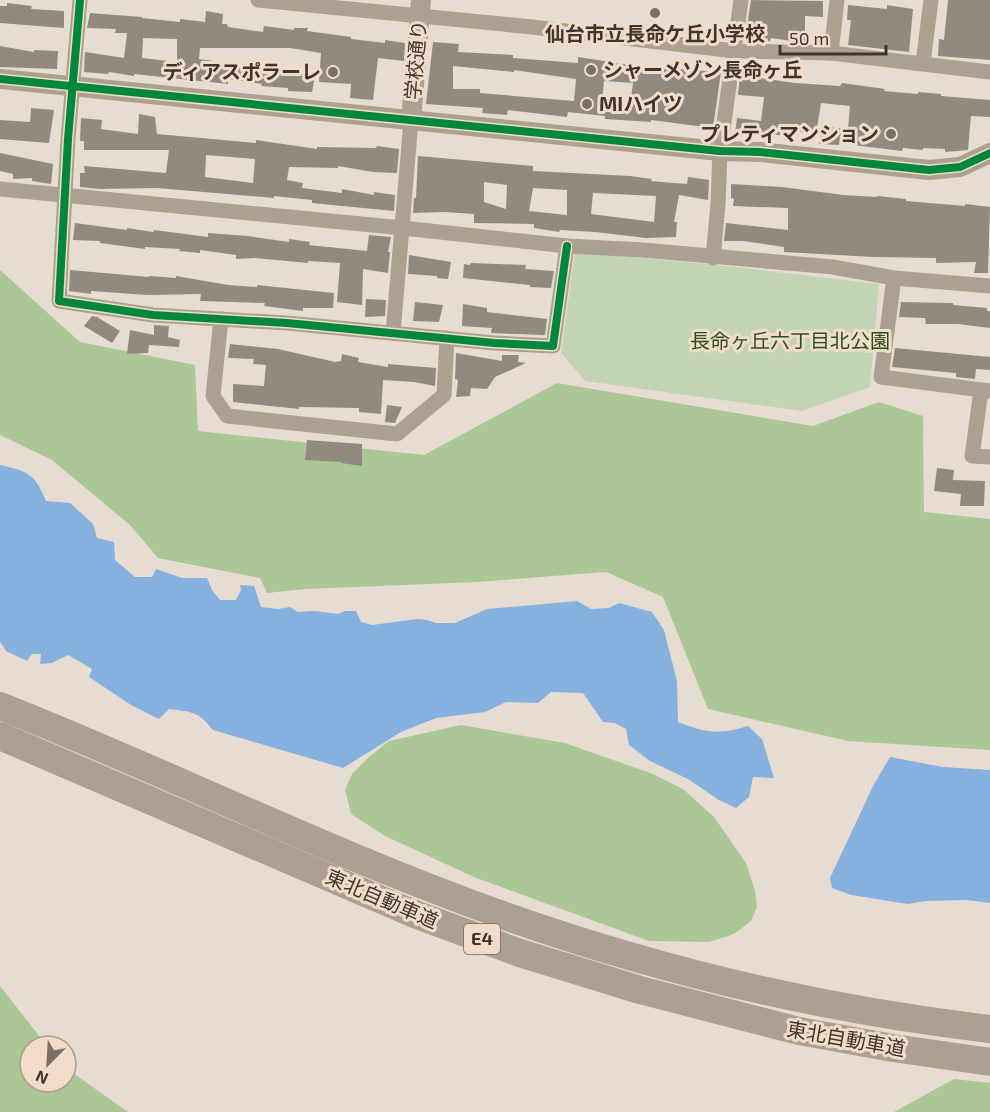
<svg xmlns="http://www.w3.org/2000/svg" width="990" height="1112" viewBox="0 0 990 1112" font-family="'Exo 2','Noto Sans JP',sans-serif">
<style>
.green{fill:#c3d4b2}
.forest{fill:#acc796}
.water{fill:#86b1df}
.building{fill:#918a81;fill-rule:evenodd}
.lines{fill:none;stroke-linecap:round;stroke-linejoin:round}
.minor{stroke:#aca190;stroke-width:15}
.tertiary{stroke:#aca190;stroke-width:20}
.motorway{stroke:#aca091;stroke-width:28}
.cycleway-casing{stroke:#f0dcc8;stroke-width:11}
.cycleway{stroke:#00873e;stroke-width:8}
.poi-dot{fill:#797067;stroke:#f0dcc8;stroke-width:2}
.labels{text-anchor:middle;stroke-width:6;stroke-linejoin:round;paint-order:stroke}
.shield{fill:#f0dcc8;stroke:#73685c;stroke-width:1.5}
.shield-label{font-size:18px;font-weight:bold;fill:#3e362e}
.poi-label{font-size:20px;font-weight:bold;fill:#3e362e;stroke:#f0dcc8;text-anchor:start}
.street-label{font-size:20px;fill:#3e362e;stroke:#f0dcc8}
.park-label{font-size:20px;fill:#2a501b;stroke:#f0dcc8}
</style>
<rect width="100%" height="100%" fill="#e7dcd1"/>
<!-- green -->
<path class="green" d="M575,252L718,265L879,284L870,387L802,411L585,381L561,353Z"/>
<!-- forest -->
<g class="forest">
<path d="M0,270L80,342L195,365L198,431L424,455L557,383L813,426L879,402L923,416L924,512L990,519V750L848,741L708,709L663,597L606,572L477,582L305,589L267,593L260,578L158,558L130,525L52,460L0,435Z"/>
<path d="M461,725L565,743L653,774L683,789L714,817L746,863L755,891L757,907L751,921L734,934L709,942L649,941L474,877L385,836L351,814L345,790L352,774L369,757L389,741Z"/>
<path d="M0,986L47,1046H30V1082H66V1068L128,1112H0Z"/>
<path d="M954,1079L990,1083V1112H894Z"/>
</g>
<!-- water -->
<g class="water">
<path d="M0,465C28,471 35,474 46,501L70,503L93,524L97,538L114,542L115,560L135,577H152L156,569L182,578H207L212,590L220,600H236L241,590L240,585L254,586L261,607L278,609L290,607L298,612L315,611L338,614L345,611H356L361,622L372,625L417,619L427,620L436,623H455L487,609L577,601L591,609L609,608L619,603L652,612L664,630L677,681L678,722C707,733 718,735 748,726L762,739L774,778L753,777L749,797L736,808L719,800L688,779L650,761L629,745L626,729L615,723L603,722L583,693L551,692L538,703L506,702L485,712L436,718L401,732L343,768L213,730C198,711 192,712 169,709L159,719L131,705L89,677L92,669L68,655L52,663L40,664L41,654H32L27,661L6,651L0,642Z"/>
<path d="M890,757L943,767L990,770V903L967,900L925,901L908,904L851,895L832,888L830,878L873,786Z"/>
</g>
<!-- building -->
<g class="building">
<path d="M751,0L823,1V17L805,16V43L771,38L770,41L745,40Z"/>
<path d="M948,0H990V60L938,56L939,39L944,40Z"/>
<path d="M7,3L32,6L31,9L64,11V28L0,23V6H7Z"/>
<path d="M848,5L887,9V5L913,9L909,52L848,45L851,20H847Z"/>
<path d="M206,11L223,14L222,24H227L228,27L263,32L264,26L294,30V28H308L307,31L351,37V39L385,43V40L405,43L404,61L378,58L373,100L350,98L351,84L319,82L321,53L290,48H200L199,59L315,76L312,92L288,91V88L261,86L262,84L228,79V84L134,74V76L109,72L108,74L84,72L85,52L124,58L127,33H115L116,29L87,28L90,13L142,17V18L180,22V19L205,22ZM143,38L177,39V62L142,58Z"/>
<path d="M433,42L459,44L458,52L513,55V58L578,63V57L636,66L666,69V65L676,66L677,69L721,72L713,128L651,120V122L605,119V116L568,112L567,117L508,110L507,115L482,113L483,108L426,104ZM453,66L504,71L514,72V70L576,79L574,101L480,93V89H453ZM604,81L633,83L630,105L602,102Z"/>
<path d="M0,46L34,52V50L58,51L57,69L0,67Z"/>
<path d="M740,75L795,83L840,86L842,83L885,89L884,91L918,94V92L941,94V96L990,100V117L971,116L968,150L945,152V149L923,148V150L903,148L902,151L853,145L840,136L839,145L819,144L822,126L848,129L850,106L821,103L816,134L786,129L785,136L749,131L748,136L735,135L737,118L761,121L764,97L738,95Z"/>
<path d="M31,108L54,110L49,143L0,139V120L30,122Z"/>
<path d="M139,114L155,117L157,134L256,143V140L317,149V147L376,148L377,146L399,149L397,173L373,172L338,166V168L289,167L287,180L303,183L302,188L342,193V189L374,195V192L395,195L394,211L312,203V200L274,196V198L157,188L101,189L80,187V173H85L84,166L166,173L169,150H84V141H80L81,118L102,120L101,129L138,134ZM206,155L255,159L253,183L205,177Z"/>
<path d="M0,153L53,164L51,184L32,181V178L13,179V174L0,171Z"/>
<path d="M418,156L533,166V171L630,176L652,179L651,181L687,184L688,177L709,180L708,200L679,195L674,222H677L676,237L646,238L595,232L560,230L559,232L534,228V224L474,223V214L444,212L413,213L414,198H416ZM484,182L507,185L506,209L484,202ZM533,188L567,190V215L529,211ZM593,193L656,196L654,222L591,214Z"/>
<path d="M731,184L782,187L843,195L877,197V196L906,199V201L965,206V204L990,207L988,273H974L976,262L936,263V258L873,257L784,252V247L743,241H724L726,223L788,230V208L733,206L734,199L731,198Z"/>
<path d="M75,223L127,230V228L153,232L154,230L208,237V233L248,236L289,242V239L310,242L309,245L367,251L369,235L391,237L388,252H390L388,273L363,269L362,305L337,302L340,263L308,261V263L255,258L236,259V255L200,250V253L179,251L180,249L145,247V249L100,243V241L73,240Z"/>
<path d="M409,255L451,262L448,279L437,278V276L408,274Z"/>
<path d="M471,263L526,265L525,269L554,271L551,288L530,287V285L463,278L464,264L470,265Z"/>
<path d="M70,270L149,277V276L176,278V276L228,285L257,287V285L334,293L333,308H303V311L264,306L265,303L200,301L201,294L147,295L91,291V294L69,291Z"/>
<path d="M366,299L386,300L385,316L365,317Z"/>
<path d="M415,302L443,305L439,322L413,321Z"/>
<path d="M901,302L953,303V305L987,308V311H990V328L958,324H926L925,318L899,317Z"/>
<path d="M463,304L487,308V312L547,319L545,335L491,333L492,328L462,326Z"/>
<path d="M92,316L97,317L120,331L112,343L84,326Z"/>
<path d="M154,325L169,326L168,337L180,340L179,347L149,345L148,353L127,354L130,330L154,335Z"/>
<path d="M230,344L278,349L335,362L341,361L342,354L359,358L358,362L388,367V364L436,368L435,386L414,382L383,380L381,414L359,412V408L299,407V409L233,402V384L264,386L266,365L253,364L254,359L228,358Z"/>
<path d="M895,348L990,357V370L976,369L975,379L956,377V373L892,367Z"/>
<path d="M456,353L502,361V355H519L518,362L526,363L495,377L487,389L471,388L470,396L456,397L458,380L455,379Z"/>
<path d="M387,405L402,407L395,423L385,422Z"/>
<path d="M307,440L362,444V466L341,463V462L305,460Z"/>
<path d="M937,468L954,470L953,480L985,481L984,506H960L961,494L934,491Z"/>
</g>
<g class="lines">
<!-- minor -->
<g class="minor">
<path d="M80,0L68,139L59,301L153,315L287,323L494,343L553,346L567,246"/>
<path d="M258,0L532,27L735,51L831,53L990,72"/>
<path d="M831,53L837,0"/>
<path d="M923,63L931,0"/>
<path d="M0,189L403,228L567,246L643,250L833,267L894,278L990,286"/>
<path d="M713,258L718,204L720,151L741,0"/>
<path d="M894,278L881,377L990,391"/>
<path d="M221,319L213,396L227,416L397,434L444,395L447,338"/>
<path d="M393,333L411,121"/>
<path d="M981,391L972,456L990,457"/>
</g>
<!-- tertiary -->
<g class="tertiary">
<path d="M0,79L720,151L760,152L929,170L960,167L990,153"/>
<path d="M411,121L421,0"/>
</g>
<!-- motorway -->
<g class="motorway">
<path d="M0,706C169,773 333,855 505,916C661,971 825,1010 990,1029"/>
<path d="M0,736L412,913L520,953L640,990L799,1031L893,1048L990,1062"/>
</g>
<!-- cycleway casing -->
<g class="cycleway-casing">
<g id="cycleway">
<path d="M80,0L68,139L59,301L153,315L287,323L494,343L553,346L567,246"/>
<path d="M0,79L720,151L760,152L929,170L960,167L990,153"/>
</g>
</g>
<!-- cycleway -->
<use href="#cycleway" class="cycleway"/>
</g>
<!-- markers -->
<g class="poi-dot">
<circle cx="655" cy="13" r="6"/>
<circle cx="591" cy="70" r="6"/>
<circle cx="333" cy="72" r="6"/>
<circle cx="587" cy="104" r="6"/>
<circle cx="891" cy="134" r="6"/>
</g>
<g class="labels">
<!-- shield labels -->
<rect class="shield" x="464" y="924" width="36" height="30" rx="4.5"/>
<g class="shield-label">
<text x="482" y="945">E4</text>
</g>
<!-- poi labels -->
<g class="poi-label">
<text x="655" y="41" text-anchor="middle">仙台市立長命ケ丘小学校</text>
<text x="603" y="77">シャーメゾン長命ヶ丘</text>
<text x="321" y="79" text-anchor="end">ディアスポラーレ</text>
<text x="599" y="111">MIハイツ</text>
<text x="879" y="141" text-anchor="end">プレティマンション</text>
</g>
<!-- street labels -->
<g class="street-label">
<text transform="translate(416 60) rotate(-85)" y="7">学校通り</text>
<text transform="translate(382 899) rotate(23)" y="7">東北自動車道</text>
<text transform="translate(846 1039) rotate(10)" y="7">東北自動車道</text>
</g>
<!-- park labels -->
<g class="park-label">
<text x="790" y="348">長命ヶ丘六丁目北公園</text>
</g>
</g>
<!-- north arrow -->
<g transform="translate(48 1064) rotate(204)"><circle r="28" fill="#f0dcc8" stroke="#a99a8a" stroke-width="1.5"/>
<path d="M0-4.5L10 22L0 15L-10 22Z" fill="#797067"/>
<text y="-9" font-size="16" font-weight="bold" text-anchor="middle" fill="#3e362e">N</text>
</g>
<!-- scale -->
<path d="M780 45v9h106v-9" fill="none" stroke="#3e362e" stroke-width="3"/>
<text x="789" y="45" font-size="18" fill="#3e362e" stroke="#f0dcc8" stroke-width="4.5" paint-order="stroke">50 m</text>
</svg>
